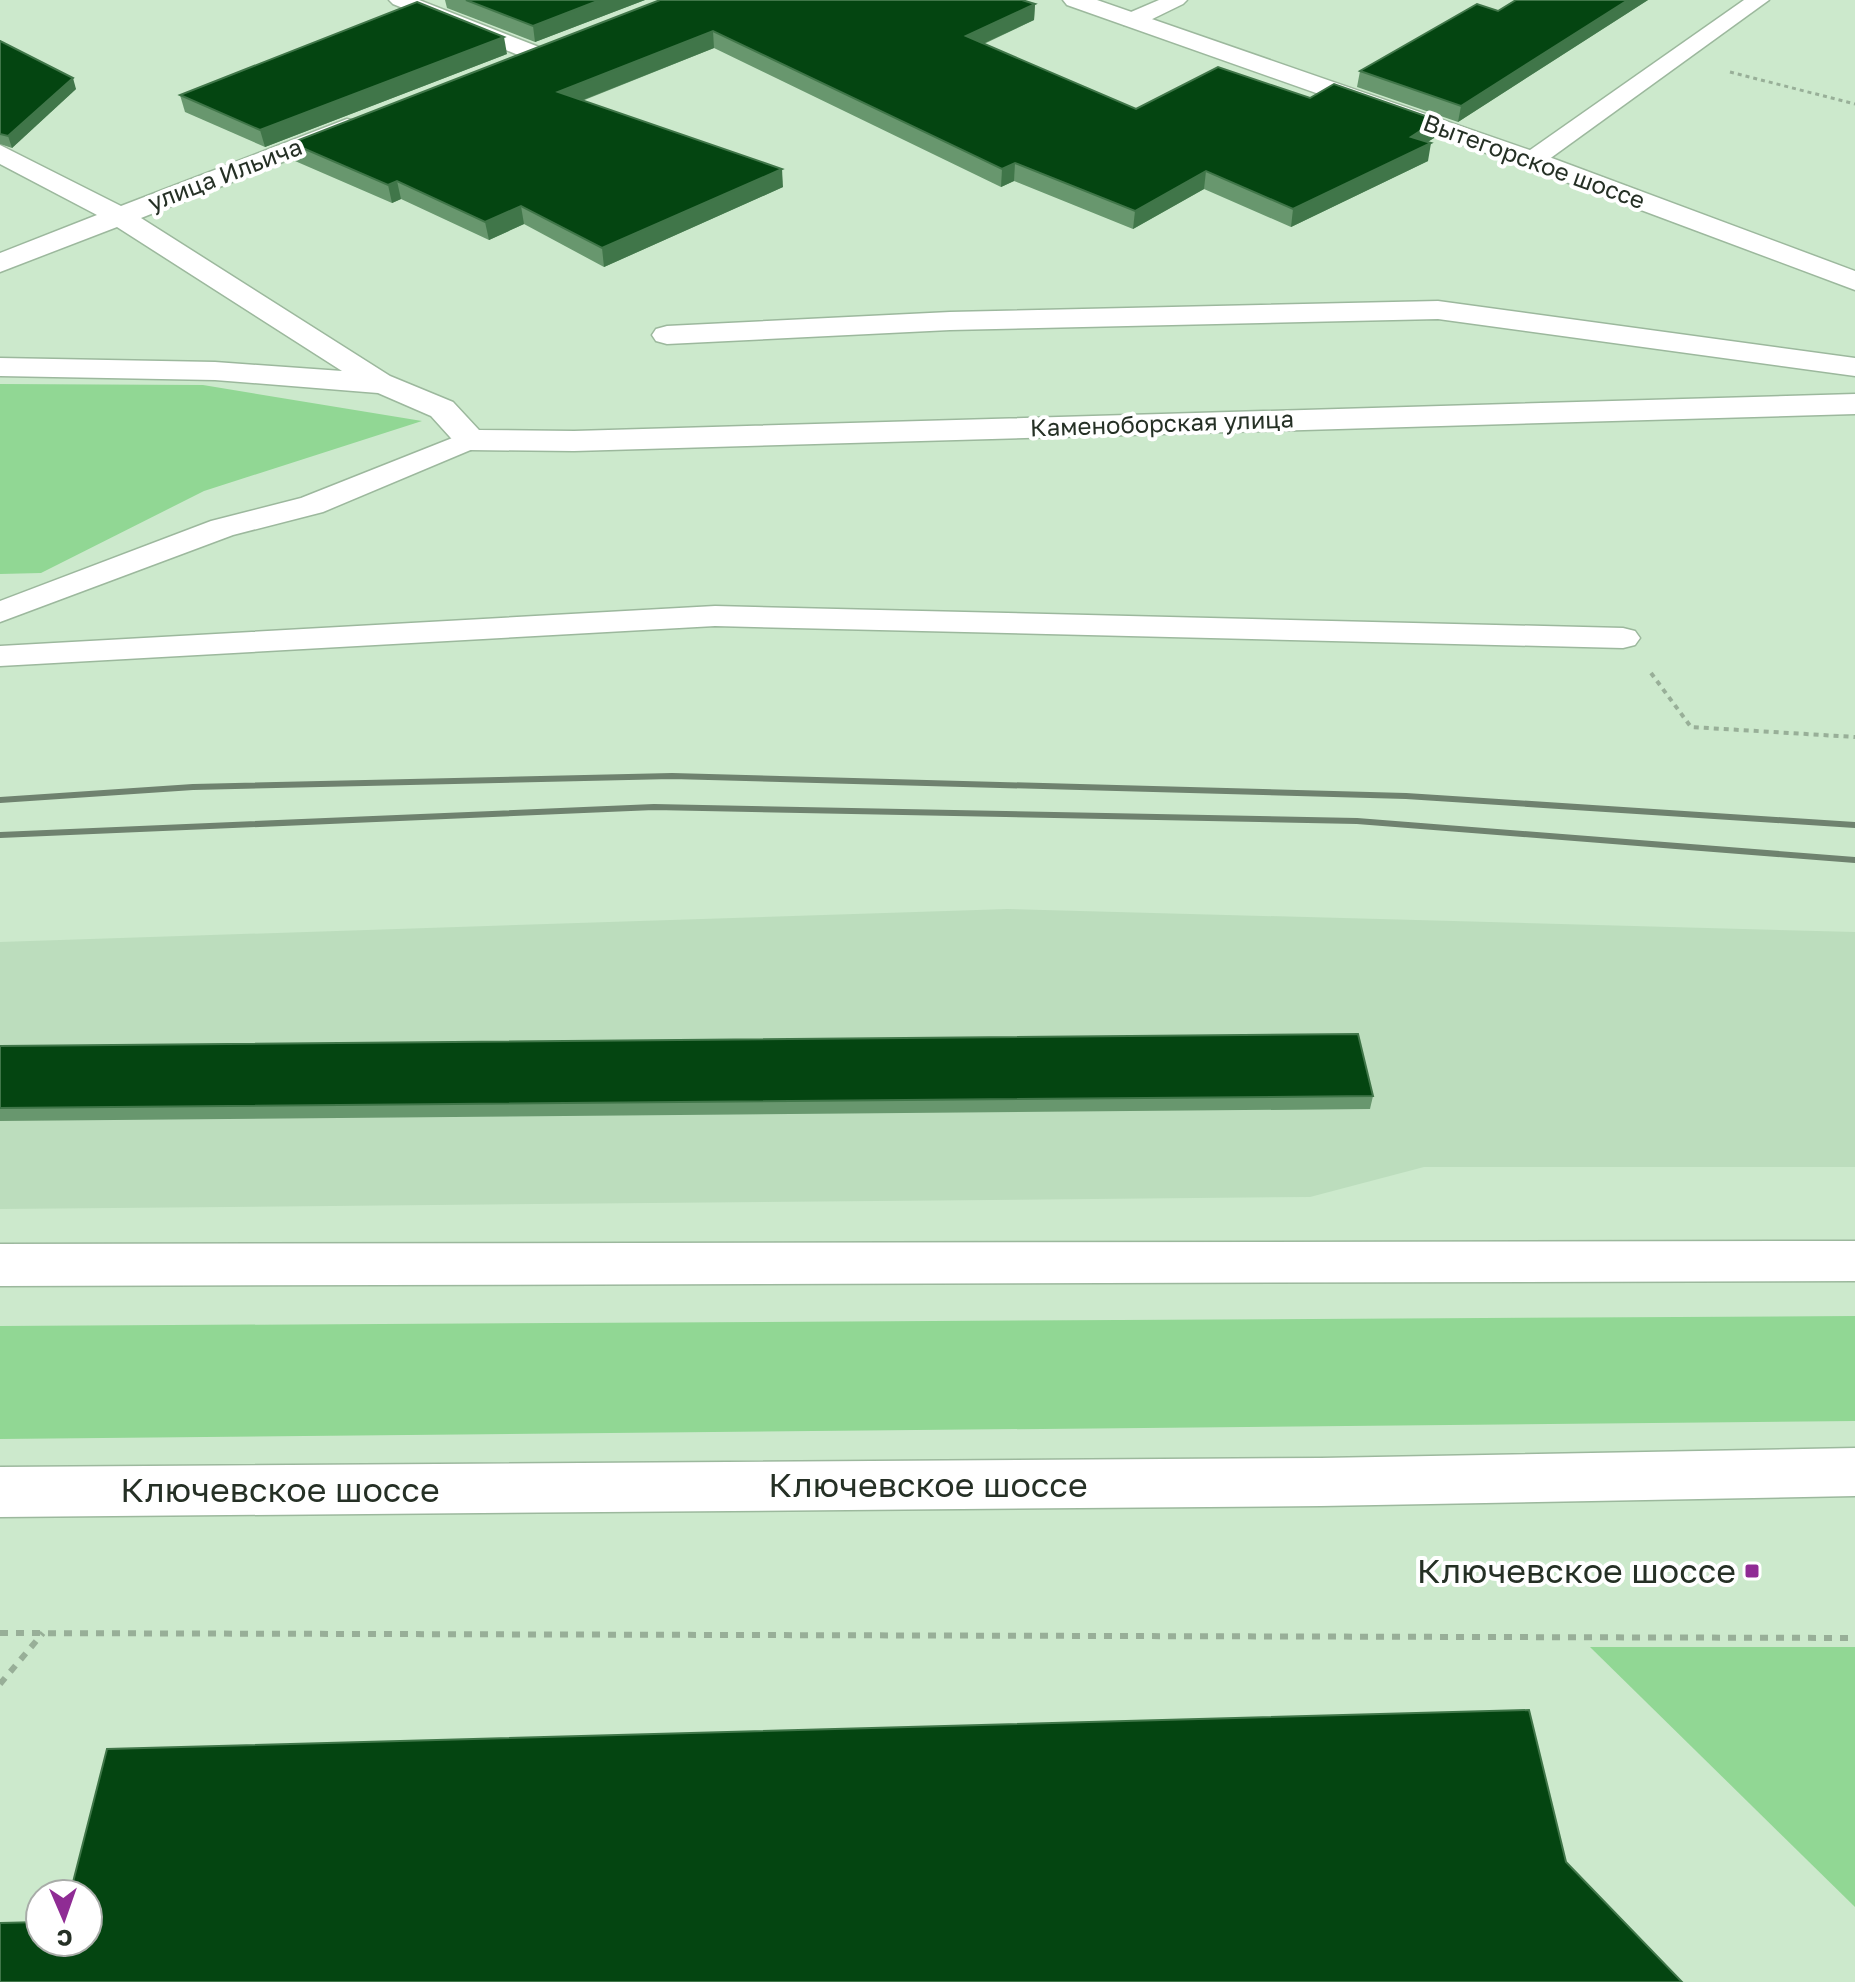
<svg xmlns="http://www.w3.org/2000/svg" width="1855" height="1982" viewBox="0 0 1855 1982" font-family="'Golos Text',sans-serif">
<style>
.built{fill:#bcddbd}
.green{fill:#91d794}
.lines{fill:none;stroke-linecap:round;stroke-linejoin:round}
.lane-casing{stroke:#9cb89d;stroke-width:3}
.street-casing{stroke:#9cb89d;stroke-width:3}
.secondary-casing{stroke:#9cb89d;stroke-width:3}
.primary-casing{stroke:#9cb89d;stroke-width:3}
.path-far2{stroke:#98af98;stroke-width:3;stroke-dasharray:4 4;stroke-linecap:butt}
.path-far1{stroke:#98af98;stroke-width:4;stroke-dasharray:5 5;stroke-linecap:butt}
.path{stroke:#98af98;stroke-width:6;stroke-dasharray:8 8;stroke-linecap:butt}
.lane{fill:#fff;fill-rule:evenodd}
.street{fill:#fff;fill-rule:evenodd}
.secondary{fill:#fff;fill-rule:evenodd}
.primary{fill:#fff;fill-rule:evenodd}
.rail{stroke:#6f826f;stroke-width:6}
.wall{fill:#68976e}
.shaded-wall{fill:#407649}
.building{fill:#044511;stroke:#407649;stroke-width:2}
.poi-dot{fill:#8f2c94;stroke:#fff;stroke-width:3}
.labels{text-anchor:middle;stroke-width:8;stroke-linejoin:round;paint-order:stroke}
.far-street-label{font-size:24px;fill:#253025;stroke:#fff}
.near-street-label{font-size:34px;fill:#253025;stroke:#fff}
.near-poi-label{font-size:34px;fill:#253025;stroke:#fff;text-anchor:end}
</style>
<rect width="100%" height="100%" fill="#cce9cc"/>
<!-- built -->
<path class="built" d="M1008,909L1855,932V1167H1424L1310,1197L0,1209V942Z"/>
<!-- green -->
<g class="green">
<path d="M0,384L203,385L422,421L204,491L41,573L0,574Z"/>
<path d="M1855,1316V1421L0,1439V1326Z"/>
<path d="M1590,1647H1855V1907Z"/>
</g>
<g class="lines">
<!-- lane casing -->
<g class="lane-casing">
<g id="lane">
<path d="M389,0H419L544,49L547,54L544,59H528L393,4Z"/>
<path d="M1159,0H1187L1183,4L1140,25H1124L1121,20L1124,15Z"/>
<path d="M1744,0H1769L1541,165H1523L1520,160L1523,155Z"/>
<path d="M470,431L480,434L485,440L480,446L323,512L233,535L0,622V601L211,521L301,498Z"/>
<path d="M715,606L1623,628L1635,631L1640,638L1635,645L1623,648L715,626L0,666V646Z"/>
</g>
</g>
<!-- street casing -->
<g class="street-casing">
<g id="street">
<path d="M347,119L356,121L360,127L356,133L141,218L390,376L453,402L479,430L574,431L1855,394V414L574,451L470,450L459,447L431,416L378,393L215,380L0,376V358L215,362L342,371L117,227L0,272V253L97,215L0,164V145L121,206Z"/>
<path d="M1438,301L1855,358V376L1438,319L950,330L667,344L656,341L652,335L656,329L667,326L950,312Z"/>
</g>
</g>
<!-- secondary casing -->
<g class="secondary-casing">
<path id="secondary" d="M1063,0H1097L1541,154L1855,271V290L1523,166L1067,5Z"/>
</g>
<!-- primary casing -->
<g class="primary-casing">
<g id="primary">
<path d="M1855,1241V1281L0,1286V1244Z"/>
<path d="M1855,1448V1496L1321,1506L0,1517V1467L1321,1458Z"/>
</g>
</g>
<!-- path-far2 -->
<path class="path-far2" d="M1730,72L1855,104"/>
<!-- path-far1 -->
<path class="path-far1" d="M1651,673L1691,727L1855,737"/>
<!-- path -->
<g class="path">
<path d="M0,1633L1855,1638"/>
<path d="M0,1684L43,1633"/>
</g>
<!-- lane -->
<use href="#lane" class="lane"/>
<!-- street -->
<use href="#street" class="street"/>
<!-- secondary -->
<use href="#secondary" class="secondary"/>
<!-- primary -->
<use href="#primary" class="primary"/>
<!-- rail -->
<g class="rail">
<path d="M0,800L193,787L672,776L1406,796L1855,825"/>
<path d="M0,835L654,807L1357,821L1855,860"/>
</g>
</g>
<!-- wall -->
<g class="wall">
<path d="M445,0H645L535,42L447,8Z"/>
<path d="M660,0L1035,4L1034,20L984,44L1136,109L1310,98L1437,120L1434,138L1427,142L1428,161L1291,227L1204,189L1133,229L1014,181L1001,187L714,48L582,101L783,187L604,267L524,224L489,240L401,199L392,203L295,161L291,143Z"/>
<path d="M1516,0H1648L1458,122L1357,87L1360,71L1498,11Z"/>
<path d="M0,41L76,89L12,148L0,144Z"/>
<path d="M507,54L265,147L185,112L180,95Z"/>
<path d="M0,1046L1373,1096L1370,1109L0,1121Z"/>
</g>
<!-- shaded-wall -->
<g class="shaded-wall">
<path d="M600,0H645L535,42L533,26Z"/>
<path d="M1628,0H1648L1458,122L1461,106Z"/>
<path d="M1035,4L1034,20L965,52L966,36Z"/>
<path d="M713,31L714,48L560,109L558,92Z"/>
<path d="M504,37L507,54L265,147L260,130Z"/>
<path d="M73,78L76,89L12,148L8,136Z"/>
<path d="M1437,120L1434,138L1409,154L1431,143L1428,161L1291,227L1293,209Z"/>
<path d="M1015,163L1014,181L1001,187L1002,169Z"/>
<path d="M782,169L783,187L604,267L602,248Z"/>
<path d="M1206,171L1204,189L1133,229L1135,211Z"/>
<path d="M397,181L401,199L392,203L388,185Z"/>
<path d="M521,206L524,224L489,240L485,222Z"/>
</g>
<!-- building -->
<g class="building">
<path d="M466,0H600L533,26Z"/>
<path d="M660,0H1022L1035,4L966,36L1136,109L1218,67L1310,98L1334,84L1437,120L1411,137L1431,143L1293,209L1206,171L1135,211L1015,163L1002,169L713,31L558,92L782,169L602,248L521,206L485,222L397,181L388,185L291,143Z"/>
<path d="M1516,0H1628L1461,106L1360,71L1477,4L1498,11Z"/>
<path d="M417,2L504,37L260,130L180,95Z"/>
<path d="M0,41L73,78L8,136L0,134Z"/>
<path d="M1358,1034L1373,1096L0,1108V1046Z"/>
<path d="M1529,1710L1566,1862L1682,1982H0V1923L40,1922V1942H88V1894H70L107,1749Z"/>
</g>
<!-- markers -->
<rect class="poi-dot" x="1744" y="1563" width="16" height="16" rx="4"/>
<g class="labels">
<!-- far-street labels -->
<g class="far-street-label">
<text transform="translate(1534 162) rotate(20)" y="8">Вытегорское шоссе</text>
<text transform="translate(225 175) rotate(-21)" y="8">улица Ильича</text>
<text transform="translate(1162 424) rotate(-2)" y="8">Каменоборская улица</text>
</g>
<!-- near-street labels -->
<g class="near-street-label">
<text x="928" y="1497">Ключевское шоссе</text>
<text x="280" y="1502">Ключевское шоссе</text>
</g>
<!-- near-poi labels -->
<g class="near-poi-label">
<text x="1736" y="1583">Ключевское шоссе</text>
</g>
</g>
<!-- north arrow -->
<g transform="translate(64 1918) rotate(178)"><circle r="38" fill="#ffffff" stroke="#a8aca8" stroke-width="2"/>
<path d="M0-6L14 30L0 20L-14 30Z" fill="#8f2c94"/>
<text y="-12" font-size="22" font-weight="bold" text-anchor="middle" fill="#253025">С</text>
</g>
</svg>
